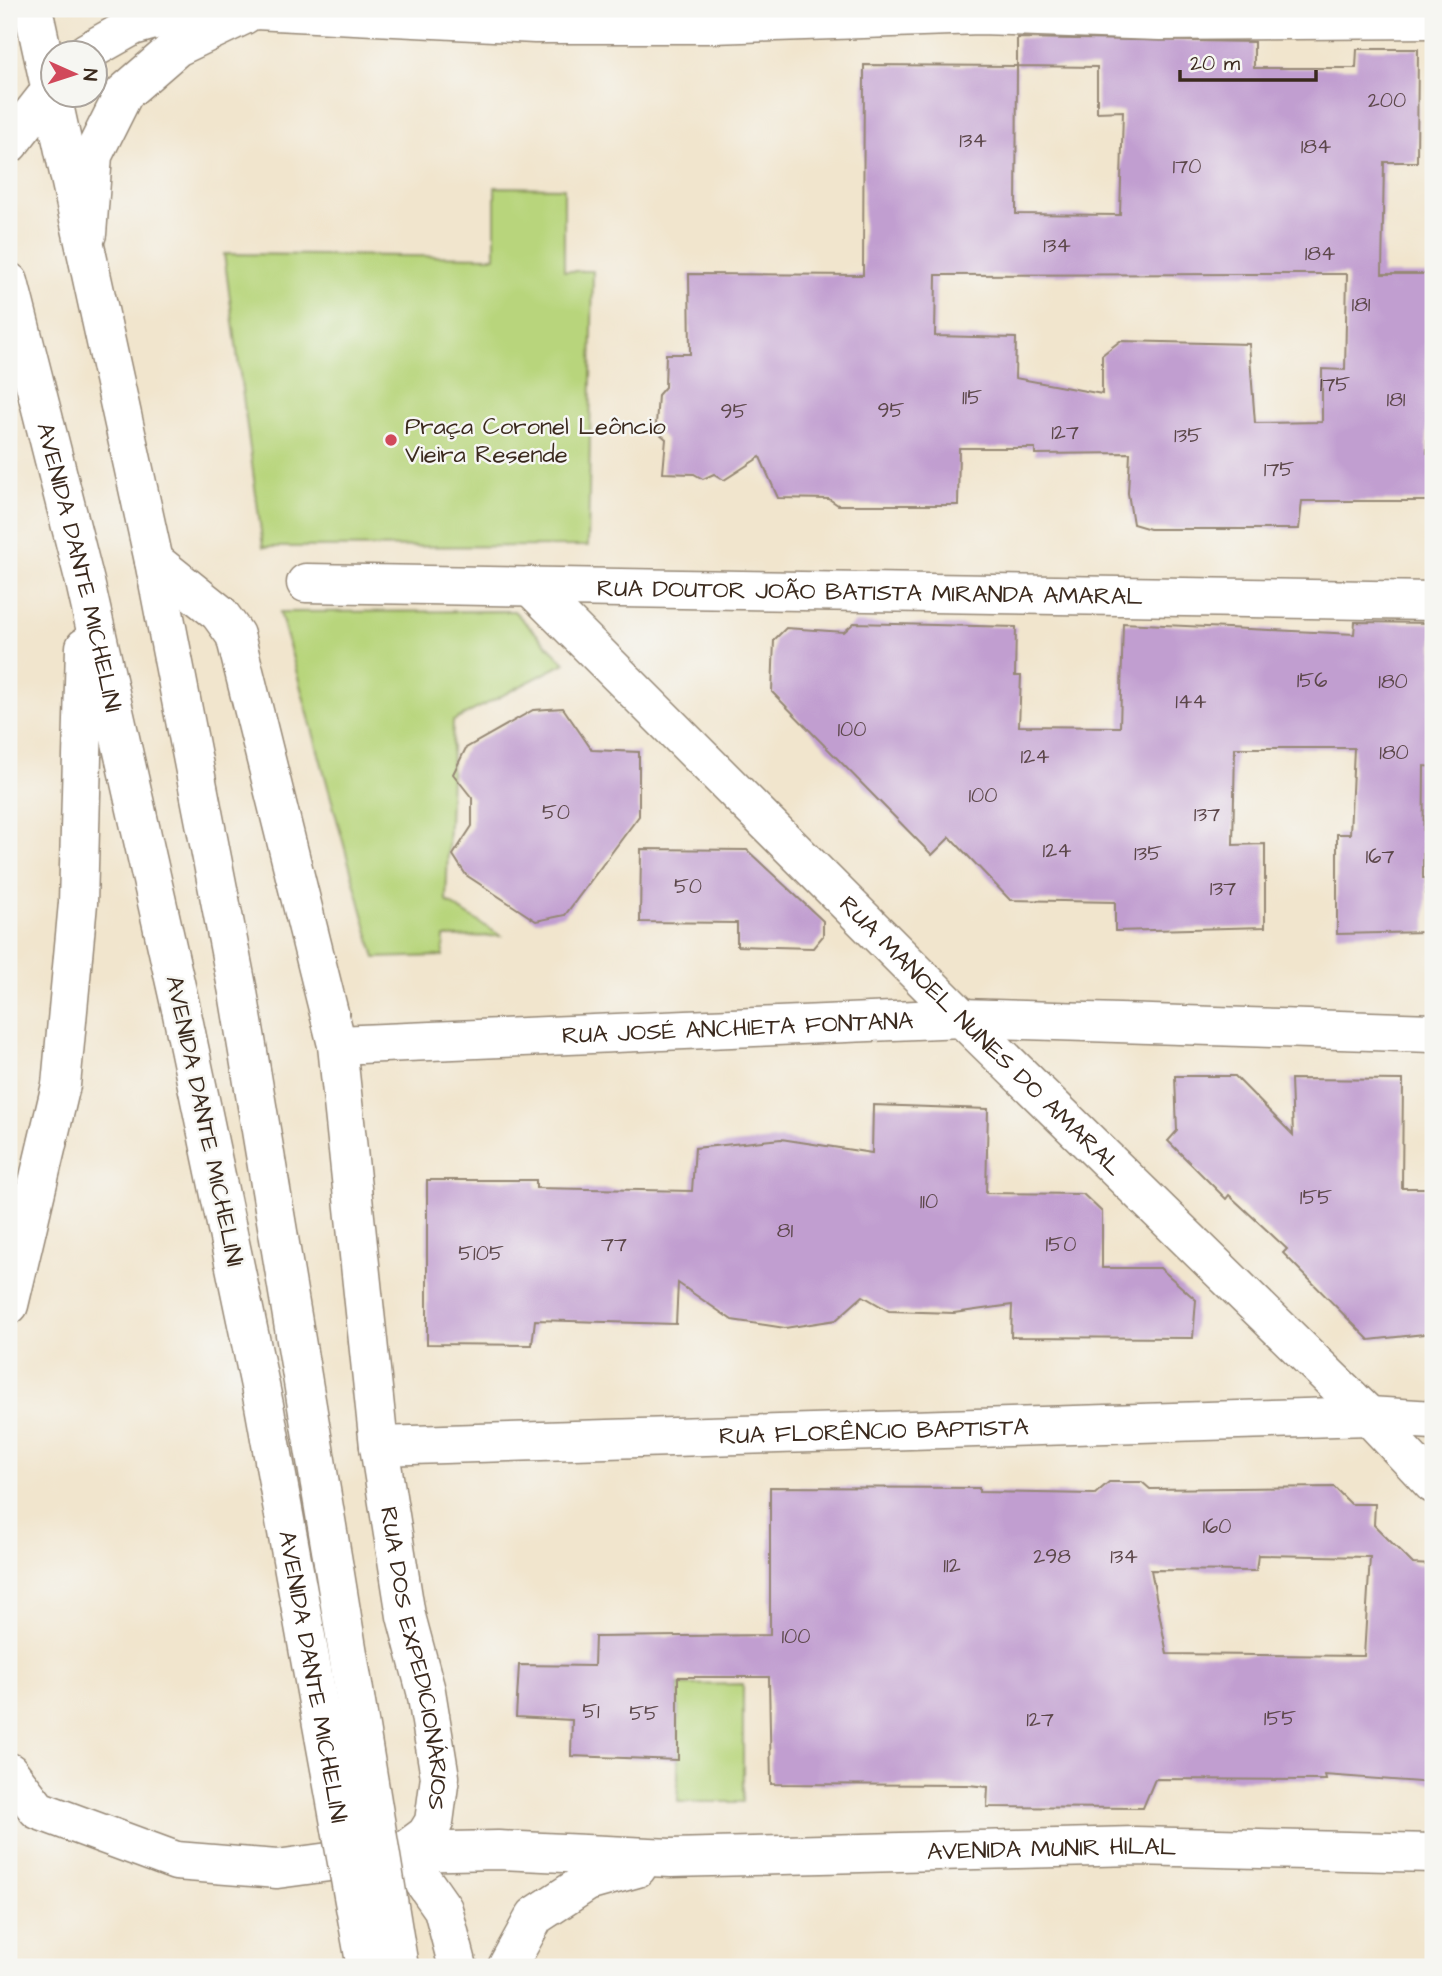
<svg xmlns="http://www.w3.org/2000/svg" width="1442" height="1976" viewBox="0 0 1442 1976" font-family="'Architects Daughter',sans-serif">
<style>
.green{fill:#b8d57b;stroke:#7a804c;stroke-width:2}
.building{fill:#c19ed0;fill-rule:evenodd}
.lines{fill:none;stroke-linecap:round;stroke-linejoin:round}
.minor-casing{stroke:#968876;stroke-width:41}
.major-casing{stroke:#968876;stroke-width:41}
.minor{stroke:#fff;stroke-width:38}
.major{stroke:#fff;stroke-width:38}
.major-bridge-casing{stroke:#968876;stroke-width:41;stroke-linecap:butt}
.major-bridge{stroke:#fff;stroke-width:38}
.poi-dot{fill:#d1495b;stroke:#f6f6f2;stroke-width:2.5}
.labels{text-anchor:middle;stroke-width:5;stroke-linejoin:round;paint-order:stroke}
.number-label{font-size:21px;fill:#5c474a}
.poi-label{font-size:24px;fill:#3b2a1e;stroke:#f6f6f2;text-anchor:start}
.street-label{font-size:24px;fill:#3b2a1e;stroke:#f6f6f2}
</style>
<rect width="100%" height="100%" fill="#f6f6f2"/>
<filter id="ink" filterUnits="userSpaceOnUse"><feTurbulence type="fractalNoise" baseFrequency=".0143" numOctaves="2"/><feDisplacementMap in="SourceGraphic" scale="14" xChannelSelector="R" yChannelSelector="G"/><feConvolveMatrix kernelMatrix="1 2 1 2 8 2 1 2 1" color-interpolation-filters="sRGB"/></filter>
<filter id="wash" filterUnits="userSpaceOnUse"><feTurbulence type="fractalNoise" baseFrequency=".00686" numOctaves="4" result="noise"/><feDisplacementMap in="SourceGraphic" scale="28" xChannelSelector="R" yChannelSelector="G"/><feGaussianBlur stdDeviation="1.57" result="paint"/><feColorMatrix in="noise" values="0 0 0 0 0 0 0 0 0 0 0 0 0 0 0 0 0 1.4 0 .05"/><feComposite in="paint" operator="in"/></filter>
<g filter="url(#wash)">
<rect width="100%" height="100%" fill="#f1e5cd"/>
<!-- green -->
<g class="green">
<path d="M495,187L564,188V271H593L588,546L263,547L224,254L495,257Z"/>
<path d="M514,611L565,663L453,721L446,901L501,936L444,937L443,956L375,958L280,612Z"/>
<path d="M743,1684V1802H678V1685Z"/>
</g>
<g id="blocks">
<!-- building -->
<g class="building">
<path d="M1017,38L1254,42V68H1356L1357,49H1418L1417,162H1384L1382,274H1433V310H1427V453H1433V501H1302L1299,529H1150L1133,524L1128,493L1130,453L1035,454V448H959L958,505H838L829,499L778,498L760,457L724,480L714,474L703,479L694,474L663,473L666,439L659,433L660,426L656,425L658,395L665,387L666,354H690L689,274L863,275L864,65L1017,66ZM1017,66L1097,67V112L1123,111L1120,215L1016,214ZM1258,274H1347L1345,370L1322,369V422L1255,423L1249,344L1120,341L1102,355V394L1015,378L1016,338L935,336L936,275Z"/>
<path d="M1355,622L1433,623V767L1424,766L1423,878H1426V932L1337,934V834H1350L1354,748H1235L1233,845L1265,844V927L1115,931V902L1010,900L950,837L932,855L772,692L774,640L786,628L844,632L854,623L1016,627L1015,676H1021L1019,726L1120,727L1123,623L1354,634Z"/>
<path d="M563,708L592,750L639,752V816L565,915L536,921L466,875L453,855L472,826V798L453,774L466,748L533,710Z"/>
<path d="M641,849L747,850L823,921V936L813,948L737,946V923L640,922Z"/>
<path d="M1175,1076H1235L1293,1135L1291,1079L1403,1080L1402,1188H1433V1333L1369,1340L1283,1253L1287,1249L1229,1195L1226,1199L1168,1141L1177,1131Z"/>
<path d="M873,1105L988,1109L986,1193L1083,1194L1102,1212V1268H1160L1196,1300L1193,1338L1011,1337L1012,1305L954,1313L889,1311L863,1296L836,1320L785,1328L732,1320L678,1283L676,1324L535,1320L532,1345L427,1344V1180H536V1188L692,1191L695,1148L781,1139L872,1153Z"/>
<path d="M1109,1482H1142L1150,1489L1334,1487L1351,1504H1375L1374,1525L1413,1564L1433,1565V1783L1325,1775L1326,1780L1155,1779L1143,1808L987,1807L988,1787L968,1785L771,1784L769,1677H678V1760L571,1756L572,1720L516,1717L519,1665L594,1666L595,1637L770,1635V1487L979,1488V1492L1095,1494ZM1258,1555L1370,1557L1364,1656L1167,1654L1151,1570L1256,1571Z"/>
</g>
</g>
</g>
<g filter="url(#ink)">
<use href="#blocks" fill-opacity="0" stroke="#968876" stroke-width="2"/>
<g class="lines">
<!-- minor casing -->
<g class="minor-casing">
<g id="minor">
<path d="M87,52L133,26L186,11L255,10L535,24H713L980,15L1160,21L1433,19"/>
<path d="M9,144L52,89"/>
<path d="M87,234L93,155L124,93L177,47L244,15"/>
<path id="s1" d="M154,561L219,613L235,635L337,1045L379,1446L406,1616L426,1691L440,1777L434,1822L426,1835L403,1852"/>
<path id="s2" d="M306,583L1433,601"/>
<path id="s3" d="M530,586L962,1018L1369,1416L1433,1484"/>
<path id="s4" d="M337,1045L962,1018L1433,1033"/>
<path id="s5" d="M379,1446L1369,1416L1433,1420"/>
<path id="s6" d="M403,1852L498,1850L671,1858L1135,1846L1433,1853"/>
<path d="M403,1852L443,1909L458,1967"/>
<path d="M507,1967L535,1916L587,1882L637,1868"/>
</g>
</g>
<!-- major casing -->
<g class="major-casing">
<g id="major">
<path d="M33,9L154,561L238,992L334,1568"/>
<path d="M160,9L186,11"/>
<path id="s7" d="M9,282L85,582L181,1009"/>
<path d="M9,1305L61,1085L78,903L85,647"/>
<path d="M9,1772L38,1810L176,1861L277,1869L403,1852"/>
</g>
</g>
<!-- minor -->
<use href="#minor" class="minor"/>
<!-- major -->
<use href="#major" class="major"/>
<!-- major-bridge casing -->
<g class="major-bridge-casing">
<g id="major-bridge">
<path id="s8" d="M181,1009L264,1405L366,1967"/>
<path d="M334,1568L399,1967"/>
</g>
</g>
<!-- major-bridge -->
<use href="#major-bridge" class="major-bridge"/>
</g>
</g>
<!-- markers -->
<circle class="poi-dot" cx="391" cy="440" r="7"/>
<g class="labels">
<!-- number labels -->
<g class="number-label">
<text x="1387" y="107">200</text>
<text x="973" y="147">134</text>
<text x="1316" y="153">184</text>
<text x="1187" y="173">170</text>
<text x="1057" y="252">134</text>
<text x="1320" y="260">184</text>
<text x="1361" y="311">181</text>
<text x="1335" y="391">175</text>
<text x="972" y="404">115</text>
<text x="1396" y="406">181</text>
<text x="891" y="417">95</text>
<text x="734" y="418">95</text>
<text x="1065" y="439">127</text>
<text x="1188" y="442">135</text>
<text x="1279" y="476">175</text>
<text x="1312" y="687">156</text>
<text x="1393" y="688">180</text>
<text x="1191" y="708">144</text>
<text x="852" y="736">100</text>
<text x="1394" y="759">180</text>
<text x="1035" y="763">124</text>
<text x="983" y="802">100</text>
<text x="556" y="819">50</text>
<text x="1207" y="821">137</text>
<text x="1057" y="857">124</text>
<text x="1148" y="860">135</text>
<text x="1380" y="863">167</text>
<text x="688" y="893">50</text>
<text x="1223" y="895">137</text>
<text x="1316" y="1204">155</text>
<text x="929" y="1208">110</text>
<text x="785" y="1237">81</text>
<text x="614" y="1251">77</text>
<text x="1061" y="1251">150</text>
<text x="481" y="1260">5105</text>
<text x="1217" y="1533">160</text>
<text x="1052" y="1563">298</text>
<text x="1124" y="1563">134</text>
<text x="952" y="1572">112</text>
<text x="796" y="1643">100</text>
<text x="591" y="1718">51</text>
<text x="644" y="1720">55</text>
<text x="1280" y="1725">155</text>
<text x="1040" y="1726">127</text>
</g>
<!-- poi labels -->
<g class="poi-label">
<text x="405" y="434">Praça Coronel Leôncio<tspan x="405" dy="28">Vieira Resende</tspan></text>
</g>
<!-- street labels -->
<g class="street-label">
<text dy="8" stroke="none"><textPath href="#s7" startOffset="294">AVENIDA DANTE MICHELINI</textPath></text>
<text dy="8" stroke="none"><textPath href="#s2" startOffset="564">RUA DOUTOR JOÃO BATISTA MIRANDA AMARAL</textPath></text>
<text dy="8" stroke="none"><textPath href="#s4" startOffset="401">RUA JOSÉ ANCHIETA FONTANA</textPath></text>
<text dy="8" stroke="none"><textPath href="#s3" startOffset="637">RUA MANOEL NUNES DO AMARAL</textPath></text>
<text transform="translate(205 1121) rotate(78)" y="8">AVENIDA DANTE MICHELINI</text>
<text dy="8" stroke="none"><textPath href="#s5" startOffset="495">RUA FLORÊNCIO BAPTISTA</textPath></text>
<text dy="8" stroke="none"><textPath href="#s1" startOffset="1152">RUA DOS EXPEDICIONÁRIOS</textPath></text>
<text dy="8" stroke="none"><textPath href="#s8" startOffset="681">AVENIDA DANTE MICHELINI</textPath></text>
<text dy="8" stroke="none"><textPath href="#s6" startOffset="649">AVENIDA MUNIR HILAL</textPath></text>
</g>
</g>
<!-- margin -->
<rect width="1442" height="1976" fill="none" stroke="#f6f6f2" stroke-width="35"/>
<!-- north arrow -->
<g transform="translate(74 74) rotate(93)"><circle r="33" fill="#f6f6f2" stroke="#aba49d" stroke-width="2"/>
<path d="M0-5L12 26L0 18L-12 26Z" fill="#d1495b"/>
<text y="-10" font-size="19" font-weight="bold" text-anchor="middle" fill="#3b2a1e">N</text>
</g>
<!-- scale -->
<path d="M1180 70v10h136v-10" fill="none" stroke="#3b2a1e" stroke-width="3.5"/>
<text x="1190" y="70" font-size="21" fill="#3b2a1e" stroke="#f6f6f2" stroke-width="5" paint-order="stroke">20 m</text>
</svg>
